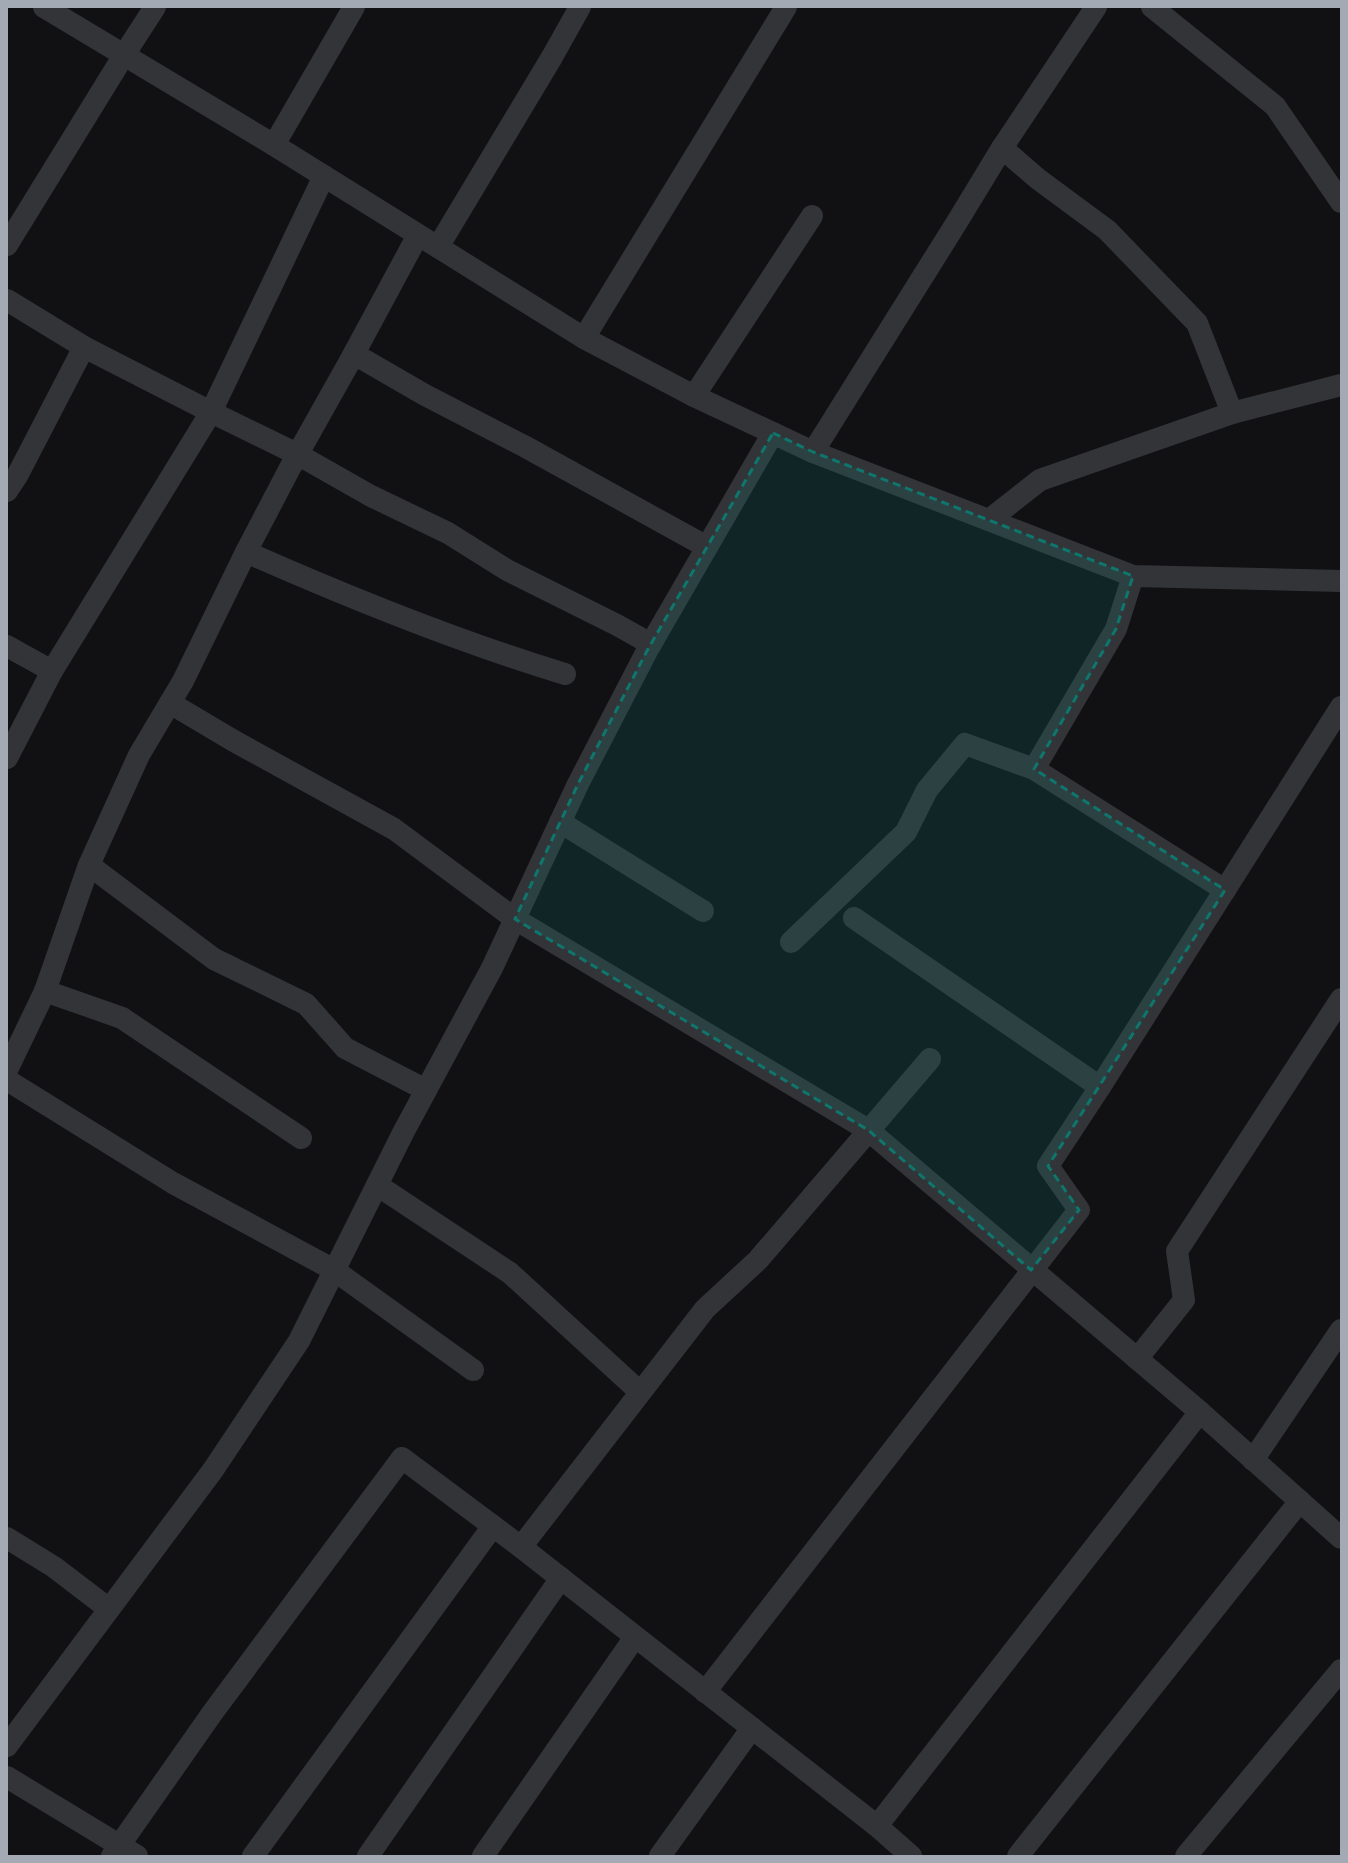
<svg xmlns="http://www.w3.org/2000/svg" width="1348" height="1863" viewBox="0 0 1348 1863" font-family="Inter,sans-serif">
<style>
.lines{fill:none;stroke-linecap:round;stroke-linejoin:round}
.minor{stroke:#333438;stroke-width:22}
.marked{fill:#0f766e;fill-opacity:0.2;stroke:#0f766e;stroke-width:3;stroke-dasharray:8 5;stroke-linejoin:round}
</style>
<rect width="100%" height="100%" fill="#111113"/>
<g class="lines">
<!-- minor -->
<g class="minor">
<path d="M44,7L274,145L584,338L694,396L813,452L1133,576L1341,581"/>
<path d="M1152,7L1275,106L1341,202"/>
<path d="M274,145L354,7"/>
<path d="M1002,148L1038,179L1107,230L1197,323L1232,413"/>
<path d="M7,245L124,55L155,7"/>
<path d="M438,247L552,57L580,7"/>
<path d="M7,300L84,347L211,412L297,454L371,496L448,533L507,570L617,625L651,644"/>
<path d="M584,338L786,7"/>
<path d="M354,354L425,395L524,446L707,547"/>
<path d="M694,396L812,216"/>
<path d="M813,452L957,222L1002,148L1096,7"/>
<path d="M7,491L17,476L84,347"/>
<path d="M989,520L1040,480L1232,413L1341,385"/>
<path d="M246,552C350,598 456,641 565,674"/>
<path d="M7,646L52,671"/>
<path d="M170,703L234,741L394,829L515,919L868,1130L1200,1412L1341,1538"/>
<path d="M7,758L52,671L211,412L324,176"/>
<path d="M1034,769L1116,629L1133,576"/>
<path d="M560,822L703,911"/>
<path d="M89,865L214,959L306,1004L345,1048L426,1090"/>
<path d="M854,918L1100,1087"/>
<path d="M791,942L906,832L927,790L965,744L1034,769L1225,890"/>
<path d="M45,991L122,1018L301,1138"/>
<path d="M7,1070L45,991L89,865L139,755L183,681L246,552L291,466L350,361L418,235"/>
<path d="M7,1080L173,1183L334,1270L473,1370"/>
<path d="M377,1185L510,1273L640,1392"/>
<path d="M1137,1359L1184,1300L1177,1251L1341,999"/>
<path d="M1253,1460L1341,1330"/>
<path d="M7,1538L54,1567L109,1609"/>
<path d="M521,1547L705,1309L758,1260L930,1059"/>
<path d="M705,1692L1079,1210L1048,1166L1100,1087L1341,707"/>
<path d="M7,1746L213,1470L299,1341L404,1131L492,968L578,784L648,649L773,433"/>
<path d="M7,1777L137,1856"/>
<path d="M877,1826L1200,1412"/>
<path d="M112,1856L213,1712L402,1458L521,1547L877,1826L911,1856"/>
<path d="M253,1856L493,1526"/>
<path d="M368,1856L561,1578"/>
<path d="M483,1856L635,1637"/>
<path d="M660,1856L752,1728"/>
<path d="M1018,1856L1300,1501"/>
<path d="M1186,1856L1341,1670"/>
</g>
</g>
<!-- marked area -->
<path class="marked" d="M773,433L813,452L1133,576L1116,629L1034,769L1225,890L1048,1166L1079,1210L1031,1270L868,1130L515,919L578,784L648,649Z"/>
<!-- border -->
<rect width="1348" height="1863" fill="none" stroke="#a3aab3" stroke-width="16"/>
</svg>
